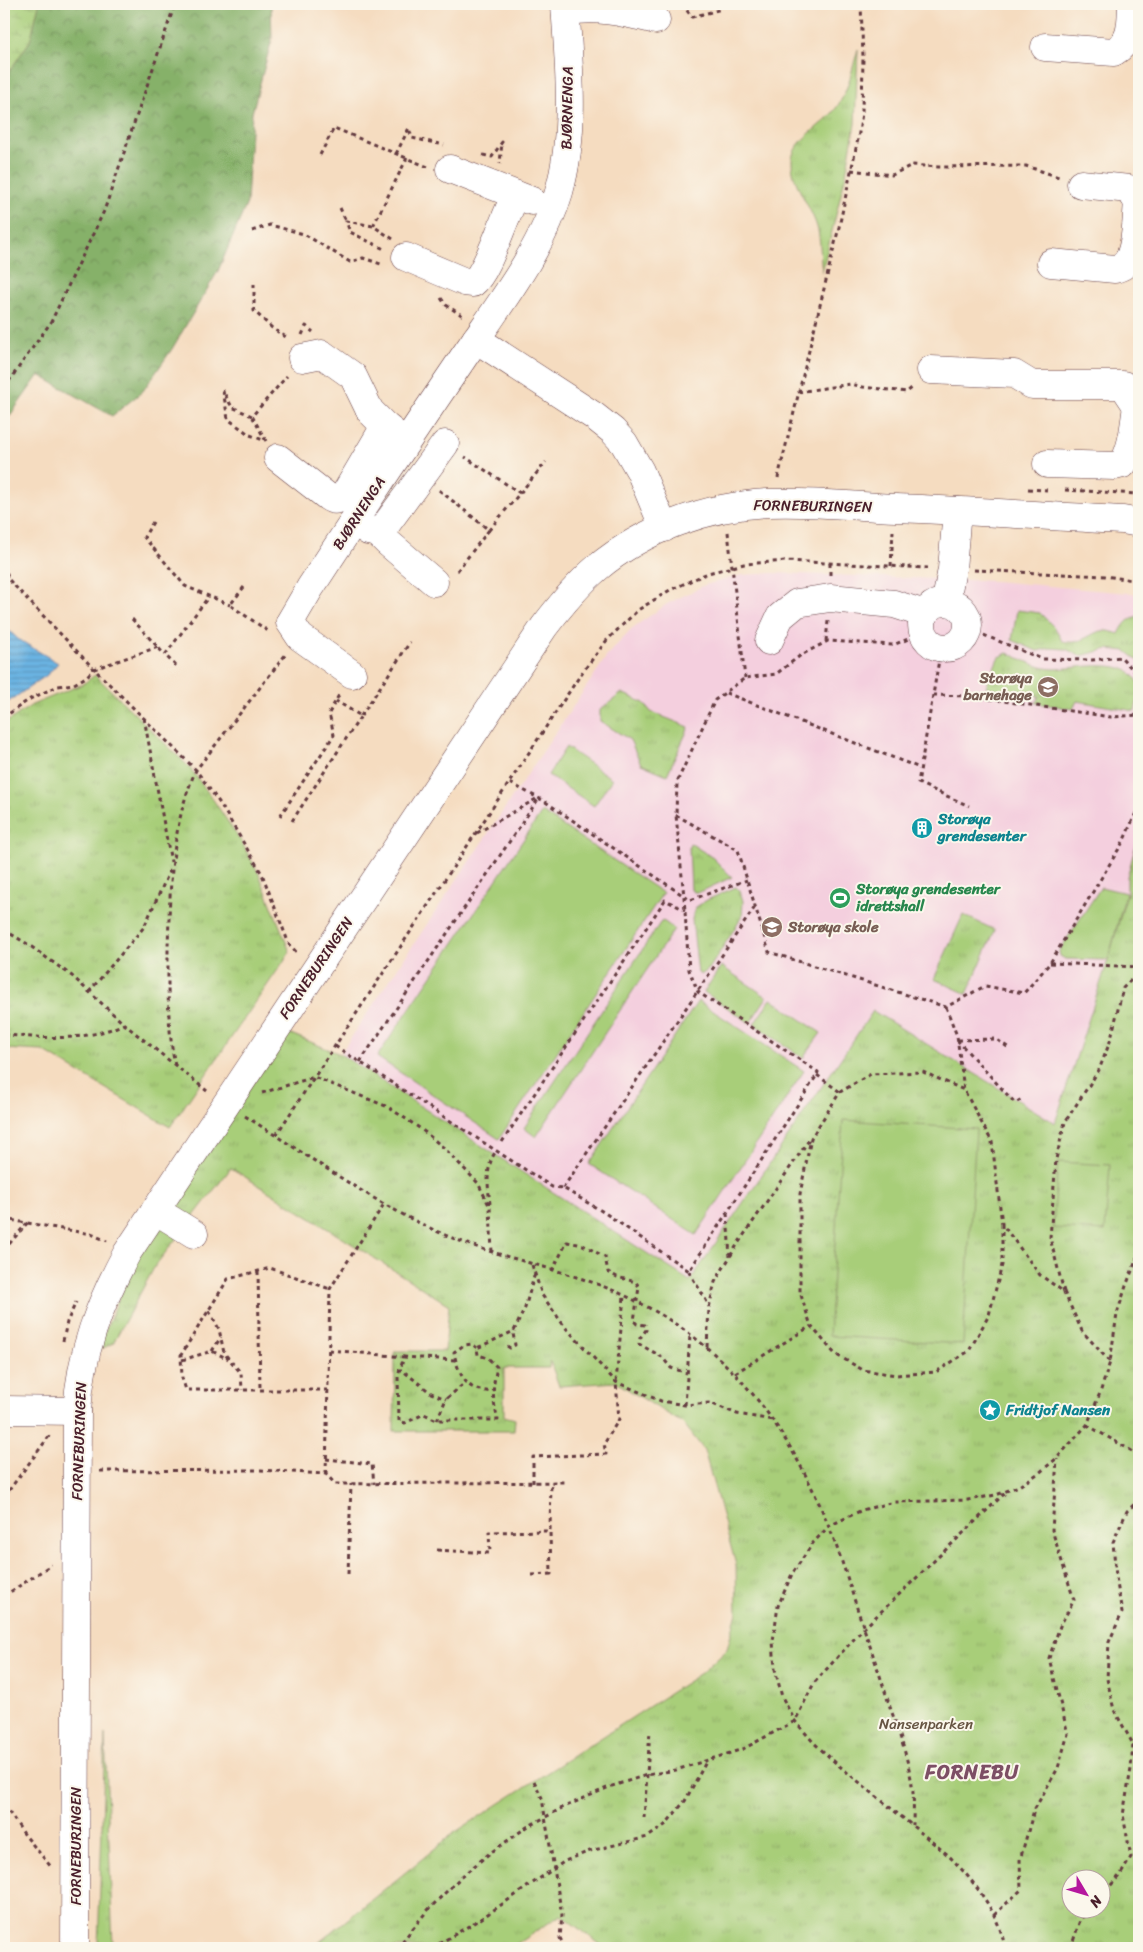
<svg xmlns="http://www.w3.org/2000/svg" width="1143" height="1952" viewBox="0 0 1143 1952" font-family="Sriracha,sans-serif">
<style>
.built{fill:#f4cfde}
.grass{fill:url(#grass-tufts);stroke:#797652;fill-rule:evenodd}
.forest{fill:url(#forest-crowns);stroke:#68684a}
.wetland{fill:url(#wetland-marsh);stroke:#797652}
.pitch{fill:#a8ce79;stroke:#797652}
.water{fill:url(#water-rules);stroke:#5a6a87}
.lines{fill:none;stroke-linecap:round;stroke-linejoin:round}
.minor-casing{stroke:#643b41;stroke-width:29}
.path{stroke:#643b41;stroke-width:3;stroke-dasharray:4 4;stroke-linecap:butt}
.minor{stroke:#fff;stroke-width:28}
.labels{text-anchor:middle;stroke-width:4;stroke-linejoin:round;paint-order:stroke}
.street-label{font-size:15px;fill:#4a1f2b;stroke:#fbf7ec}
.education-label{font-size:15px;font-weight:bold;fill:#785e54;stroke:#fbf7ec;text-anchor:end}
.culture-label{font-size:15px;font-weight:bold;fill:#0d838f;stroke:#fbf7ec;text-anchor:start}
.leisure-label{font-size:15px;font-weight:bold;fill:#27864d;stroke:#fbf7ec;text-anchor:start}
.park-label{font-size:15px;fill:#665442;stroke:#fbf7ec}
.district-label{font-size:20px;font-weight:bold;letter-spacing:1px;fill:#7d4f65;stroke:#fbf7ec}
</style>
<defs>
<pattern id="grass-tufts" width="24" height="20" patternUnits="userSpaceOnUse" patternTransform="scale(1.25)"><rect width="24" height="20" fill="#a8ce79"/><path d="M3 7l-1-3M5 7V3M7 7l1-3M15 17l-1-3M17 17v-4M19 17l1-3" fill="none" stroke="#92b069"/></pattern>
<pattern id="forest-crowns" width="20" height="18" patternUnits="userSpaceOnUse" patternTransform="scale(1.25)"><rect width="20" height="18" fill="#86b169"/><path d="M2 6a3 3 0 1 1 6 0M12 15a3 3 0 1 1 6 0" fill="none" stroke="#708f57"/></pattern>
<pattern id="wetland-marsh" width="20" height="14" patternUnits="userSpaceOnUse" patternTransform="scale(1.25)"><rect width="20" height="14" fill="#a8ce79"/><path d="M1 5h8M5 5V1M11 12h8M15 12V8" fill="none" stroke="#92b069"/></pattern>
<pattern id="water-rules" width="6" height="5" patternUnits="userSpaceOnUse" patternTransform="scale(1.25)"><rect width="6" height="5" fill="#6ab4e3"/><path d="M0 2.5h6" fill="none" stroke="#5992b8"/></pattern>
</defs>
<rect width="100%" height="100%" fill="#fbf7ec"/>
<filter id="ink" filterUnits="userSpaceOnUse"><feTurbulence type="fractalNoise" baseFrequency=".02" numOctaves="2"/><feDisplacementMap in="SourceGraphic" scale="10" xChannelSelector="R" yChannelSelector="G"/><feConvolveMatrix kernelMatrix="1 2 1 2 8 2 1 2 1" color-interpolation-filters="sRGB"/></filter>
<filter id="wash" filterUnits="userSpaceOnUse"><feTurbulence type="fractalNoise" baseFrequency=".0096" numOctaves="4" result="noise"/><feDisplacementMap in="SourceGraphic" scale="20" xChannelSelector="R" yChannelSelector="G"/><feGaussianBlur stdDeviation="1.12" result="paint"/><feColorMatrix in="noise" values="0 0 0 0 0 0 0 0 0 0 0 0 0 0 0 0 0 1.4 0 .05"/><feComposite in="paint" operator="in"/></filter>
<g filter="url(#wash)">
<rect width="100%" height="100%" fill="#f5dcc0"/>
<!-- built -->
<path class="built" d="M773,573L994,581L1139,594V832L1127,877V893L1108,960L1055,1123L873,1011L690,1282L340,1054L607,656L631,629L667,604L705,585L742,575Z"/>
<!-- grass -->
<g class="grass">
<path d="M858,49L855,124L846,174L822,272C820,258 821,240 817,227C810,204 791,184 792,160C793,141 822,126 833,112C848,95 852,69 858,49Z"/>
<path d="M1017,610L1040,613L1055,628L1062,641C1067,642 1073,643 1078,641C1097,635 1096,626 1119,634C1123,625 1129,617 1139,616V661L1126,651L1108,649L1080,656L1066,649L1050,648L1037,651L1012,640Z"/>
<path d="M1007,653C1021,658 1038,669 1054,669C1075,669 1136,654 1139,688C1140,695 1136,704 1135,711L1077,701L1073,709L1036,703L1039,696L986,687L998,658Z"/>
<path d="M95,675L189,767L214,801L242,843L259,874L290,952L170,1127L43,1051L4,1049V724L32,705L83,684Z"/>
<path d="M622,693L644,703L651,712L689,727L667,775L641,764L630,740L600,721V710Z"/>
<path d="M1139,834V1948H605L561,1915L510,1948H312L454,1833L701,1673L727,1649L737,1613L736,1565L704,1450L684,1424L616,1382L559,1386L550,1361L549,1368H504V1416L515,1419L514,1431H394L395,1351H445L449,1305L231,1168L155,1266L113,1343L96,1352L135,1261L286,1032L340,1054L690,1281L873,1011L1055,1123L1108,960L1127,893V877ZM1070,1880H1100V1910H1070Z"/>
<path d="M690,843L713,858L732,877L700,892H694L691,890L689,846Z"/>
<path d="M736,887L740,891L743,901L742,917L709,969L701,975L698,973L692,919L696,907L707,900Z"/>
<path d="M963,915L995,930L967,994L934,979Z"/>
<path d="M105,1734L113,1948H98Z"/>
</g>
<!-- forest -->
<path class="forest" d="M39,4H185L186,6L190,4H271L272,39L252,113L247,203L218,271L172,349L143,391L112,416L39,375L4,424V79L30,41Z"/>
<!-- wetland -->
<path class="wetland" d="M4,4H39L30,41L4,79Z"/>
<!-- pitch -->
<g class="pitch">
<path d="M566,747L612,779L594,806L548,775Z"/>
<path d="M542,812L663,893L499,1139L377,1057Z"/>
<path d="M1101,887L1126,893L1108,960L1065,959L1060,956L1059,951Z"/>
<path d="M662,920L674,929L536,1137L524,1128Z"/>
<path d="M721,966L767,997L750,1023L704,992Z"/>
<path d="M771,999L821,1033L803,1058L754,1024Z"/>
<path d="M698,1001L804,1071L696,1235L589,1164Z"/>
<path d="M843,1120L976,1129L963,1344L829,1336Z"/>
<path d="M1058,1162L1110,1165L1105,1231L1053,1228Z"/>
</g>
<!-- water -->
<path class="water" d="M4,626L18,639L58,663L47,675L4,705Z"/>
</g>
<g filter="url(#ink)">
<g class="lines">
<!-- minor casing -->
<g class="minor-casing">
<g id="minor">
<path d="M566,12C597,5 626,13 656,20"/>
<path d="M1045,47L1114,52C1133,41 1131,23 1132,4"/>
<path d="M450,169L532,201"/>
<path d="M1081,184L1129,189L1139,203"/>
<path d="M406,257L465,282L473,283C488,272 504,216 516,195"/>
<path d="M1051,263L1115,269C1118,268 1123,267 1125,264C1137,252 1136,219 1138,203"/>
<path d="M476,339L594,416L613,431L624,443L640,471L664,528"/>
<path d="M302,358L322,354L353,376L370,411L385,426L399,437"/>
<path d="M931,370L1014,374L1032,385H1123L1137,406L1139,407"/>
<path d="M278,458L328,497C335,502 339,500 345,494L385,426"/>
<path d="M1047,464L1115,466L1123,464C1133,446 1134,426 1137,406"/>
<path d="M354,520L368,531L377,532L385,526L445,444"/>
<path d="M377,532L387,542L434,582"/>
<path d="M946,601L952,569L957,511"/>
<circle cx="945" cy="625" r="23"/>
<path d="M769,641L780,617L797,603L830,598L894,604L925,614"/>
<path d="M352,674L300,637L290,622L310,588C359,513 408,439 459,364C493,313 542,251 559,192C576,131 569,66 565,4"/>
<path d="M155,1210L194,1234"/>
<path d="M4,1410L77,1411"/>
<path d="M75,1948L77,1411C81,1351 99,1305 127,1253L544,627C560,606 577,585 597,568C644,529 707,506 768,503C810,501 854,506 896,508C972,511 1048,516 1123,520L1139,523"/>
</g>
</g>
<!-- path -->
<g class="path">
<path d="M379,4C391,10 406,8 418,4"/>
<path d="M422,4L438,5V4"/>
<path d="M682,4L692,17L722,9"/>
<path d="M396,154L409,128L412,138L444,145"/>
<path d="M320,155L334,128L428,167"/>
<path d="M483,155L492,157L502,142L500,164"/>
<path d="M851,170L892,175L912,165L938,167L1026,166L1059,177"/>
<path d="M340,208L346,221"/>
<path d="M373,226L346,221L350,232L384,249"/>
<path d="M252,231L270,225L304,234L350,262L363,258L384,265"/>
<path d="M393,239L373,226L407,158"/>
<path d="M254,284V311L272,328L289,339"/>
<path d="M441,298L446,305L463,316"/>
<path d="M302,335L306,326L313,332"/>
<path d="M4,388L51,322L104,211L175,4"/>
<path d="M798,392L851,384L863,387L907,392L914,386"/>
<path d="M252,416L232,407L223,391L228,419L250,435L263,440"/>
<path d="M266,441L252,416L287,376"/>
<path d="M778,478L839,227L858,139L862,113L863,57L861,4"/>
<path d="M1028,489L1047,490"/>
<path d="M439,490L489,530L520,493L465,457"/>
<path d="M1065,490L1139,494"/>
<path d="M520,493L546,462"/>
<path d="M153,522L144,537L185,586L230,605"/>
<path d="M728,532L745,678"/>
<path d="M4,565L9,580L94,669L86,677L74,684L58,686L30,699L4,717"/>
<path d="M891,566L893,531"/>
<path d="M974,570L1105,576L1139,581"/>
<path d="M457,571L489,530"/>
<path d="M830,575V563"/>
<path d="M244,587L230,605L268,631"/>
<path d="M132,619L165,655"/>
<path d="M969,629L1042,659L1092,660L1121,657L1139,676"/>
<path d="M826,641L828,621"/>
<path d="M158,647L94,669L196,770L221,805L262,874L289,944L297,953"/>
<path d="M941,648L918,783L969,806"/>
<path d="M176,666L165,655L209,596"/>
<path d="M726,693L920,768"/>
<path d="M933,695L969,696L1111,717L1139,715"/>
<path d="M361,716L410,642"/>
<path d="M144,718L171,862"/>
<path d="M510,783L544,801L690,900L747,880"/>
<path d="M676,815L738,850L769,952L946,1007L985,986L1024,993L1050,963L1123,842L1139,806"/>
<path d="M280,816L334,735L329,713L340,693"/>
<path d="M292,821L361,716L336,701"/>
<path d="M477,833L536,799"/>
<path d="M4,930L26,943L72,976L124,1024L207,1091"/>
<path d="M1050,963L1139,967"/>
<path d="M89,992L144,927L171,868"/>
<path d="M946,1007L957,1036L964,1090"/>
<path d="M4,1035C48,1038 83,1042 124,1024"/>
<path d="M957,1040L1015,1103L1024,1098"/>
<path d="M958,1040L996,1039L1009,1048"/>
<path d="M335,1046L552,1187L563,1188L605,1213L689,1271L817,1075L818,1072L698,992L689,970L684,897L676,815L677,782L715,700L745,678L776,674L801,655L828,641L893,645L916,636"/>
<path d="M360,1062L539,798"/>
<path d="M175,1065C167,1026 168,986 168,947C170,888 171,825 196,770L286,654"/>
<path d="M817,1075L840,1092"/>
<path d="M262,1093L314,1077L388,1107L421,1129L444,1148L478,1183L490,1207L492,1253"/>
<path d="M245,1116C311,1157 374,1204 445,1235C506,1261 575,1270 634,1300C731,1348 790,1429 829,1527C840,1554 849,1583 858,1611C869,1643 880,1675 890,1707C900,1735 910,1764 913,1793C914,1803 913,1815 913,1825"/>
<path d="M276,1135L581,674L607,640L638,610L670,590L708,573L744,564L786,561L928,568"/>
<path d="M502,1142L665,900L685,910"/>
<path d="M563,1188L755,907"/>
<path d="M490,1204C488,1186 485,1167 496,1151"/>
<path d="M727,1213L730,1257"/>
<path d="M4,1219L91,1234L107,1241"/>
<path d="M1002,1224V1265L989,1315L969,1351L936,1372L896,1375L863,1370L835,1354L811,1326L800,1292V1194L811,1138L840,1092L871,1074L923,1072L964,1090L992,1142L1002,1224L1040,1275L1064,1292L1082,1331L1110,1362"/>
<path d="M4,1250L28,1222"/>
<path d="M532,1265L542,1295L565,1327L616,1382L661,1401L685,1405L710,1403L737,1414L773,1420"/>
<path d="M258,1271L260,1390"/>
<path d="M552,1271L567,1242L583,1245L605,1257L608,1272L617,1277L636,1282L639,1287L634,1321L637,1324L645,1325L646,1330L640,1338L639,1344L662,1357L671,1368L687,1373"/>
<path d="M689,1271C695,1284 704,1294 709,1307"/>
<path d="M1064,1292L1050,1238L1056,1159L1065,1122L1099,1070L1111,1039L1123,988L1139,972"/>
<path d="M209,1311L219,1329L224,1353L241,1373L242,1390"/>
<path d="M63,1341L67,1322L76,1302"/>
<path d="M507,1346L510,1348L515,1345L513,1333L525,1308L535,1273"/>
<path d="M707,1347L709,1308L715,1282L737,1245L809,1140"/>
<path d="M477,1348L472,1344L464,1345L454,1352C456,1364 461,1380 472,1387C477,1390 486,1391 492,1392"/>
<path d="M329,1350L404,1357"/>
<path d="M212,1351L221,1337"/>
<path d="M182,1360L212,1351L228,1359"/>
<path d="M455,1360L404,1357L398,1376L399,1421L405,1423L424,1414L437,1420H498C492,1397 492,1390 497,1367L488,1358L478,1355L477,1348L514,1331"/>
<path d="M398,1370H402L431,1393L446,1399"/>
<path d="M735,1373L811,1326"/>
<path d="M328,1390H186L182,1378L181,1355L228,1279L270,1268L330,1289"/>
<path d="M685,1405L690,1335"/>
<path d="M437,1420L446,1399L466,1382"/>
<path d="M1087,1425L1139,1455"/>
<path d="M326,1459L372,1464L374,1484"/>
<path d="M100,1471L261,1470L326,1474L335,1484L567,1482"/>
<path d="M326,1474L330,1289L384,1204"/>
<path d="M533,1483V1457L606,1454L604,1444L619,1419L616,1382L624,1296"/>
<path d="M4,1497L50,1435"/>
<path d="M437,1550L490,1553L489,1532L550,1531L551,1482"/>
<path d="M348,1574L351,1484"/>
<path d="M532,1575L551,1574L550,1531"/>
<path d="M4,1596L51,1565"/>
<path d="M534,1781L542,1798L545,1817L562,1915L560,1938L565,1948"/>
<path d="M4,1805L24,1834L52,1868"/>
<path d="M644,1818L650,1731"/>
<path d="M1100,1897L1121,1874L1131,1857L1123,1815L1131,1769L1133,1744L1114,1710L1107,1679L1109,1642L1122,1613L1116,1577L1113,1542L1127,1511L1139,1500"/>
<path d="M994,1915L1021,1890L1020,1860L1034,1810L1058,1768L1068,1734L1049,1658L1060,1626L1074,1600L1052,1530L1057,1459"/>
<path d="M397,1948L427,1911L461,1877L490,1853L527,1827L564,1807L609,1787L647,1775L676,1770L743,1749L795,1721L814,1683L864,1628L1006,1492"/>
<path d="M432,1948L482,1918L565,1861L590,1851L648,1837L665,1825L685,1801L706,1762"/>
<path d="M1005,1948C999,1912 973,1880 948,1855L837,1764L814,1743L795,1721L782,1697L775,1669L773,1641L778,1606L792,1574L813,1543L829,1526L862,1510L894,1502L968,1500L996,1495L1019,1486L1039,1473L1057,1458L1087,1425L1100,1393L1110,1362L1117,1314L1126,1286L1139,1253"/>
<path d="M1071,1948L1080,1920L1089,1910"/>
</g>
<!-- minor -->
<use href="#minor" class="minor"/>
</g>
</g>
<!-- icons -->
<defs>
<g id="school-disc" transform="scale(1.125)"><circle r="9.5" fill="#8d6e63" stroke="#fbf7ec"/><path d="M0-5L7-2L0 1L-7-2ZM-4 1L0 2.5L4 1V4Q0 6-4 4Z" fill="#fff"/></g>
<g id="building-disc" transform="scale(1.125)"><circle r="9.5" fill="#0f9aa8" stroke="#fbf7ec"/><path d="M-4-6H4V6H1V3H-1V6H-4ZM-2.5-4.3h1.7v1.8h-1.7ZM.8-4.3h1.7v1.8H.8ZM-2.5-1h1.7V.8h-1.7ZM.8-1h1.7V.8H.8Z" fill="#fff"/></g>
<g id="stadium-disc" transform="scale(1.125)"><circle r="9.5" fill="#2e9e5b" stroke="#fbf7ec"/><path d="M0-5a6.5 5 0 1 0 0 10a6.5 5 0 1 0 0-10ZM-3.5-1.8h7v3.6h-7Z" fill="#fff"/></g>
<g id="sight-disc" transform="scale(1.125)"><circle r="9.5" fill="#0f9aa8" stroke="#fbf7ec"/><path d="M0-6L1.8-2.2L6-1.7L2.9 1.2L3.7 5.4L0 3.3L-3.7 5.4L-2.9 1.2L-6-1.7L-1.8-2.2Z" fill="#fff"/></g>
</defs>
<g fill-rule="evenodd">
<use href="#school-disc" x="1048" y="687"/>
<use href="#building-disc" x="922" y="828"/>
<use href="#stadium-disc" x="840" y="898"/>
<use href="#school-disc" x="772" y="927"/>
<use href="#sight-disc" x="990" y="1410"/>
</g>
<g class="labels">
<!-- street labels -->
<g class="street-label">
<text transform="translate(567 108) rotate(-89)" y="5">BJØRNENGA</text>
<text transform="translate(813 506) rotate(1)" y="5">FORNEBURINGEN</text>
<text transform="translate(359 513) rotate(-57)" y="5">BJØRNENGA</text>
<text transform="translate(316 968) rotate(-56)" y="5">FORNEBURINGEN</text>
<text transform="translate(79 1441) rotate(-88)" y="5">FORNEBURINGEN</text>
<text transform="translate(76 1846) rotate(-90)" y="5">FORNEBURINGEN</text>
</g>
<!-- education labels -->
<g class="education-label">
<text x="1032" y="683">Storøya<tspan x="1032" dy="17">barnehage</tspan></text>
<text x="788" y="932" text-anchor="start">Storøya skole</text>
</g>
<!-- culture labels -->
<g class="culture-label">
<text x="938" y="824">Storøya<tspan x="938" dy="17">grendesenter</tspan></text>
<text x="1006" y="1415">Fridtjof Nansen</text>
</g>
<!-- leisure labels -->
<g class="leisure-label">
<text x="856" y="894">Storøya grendesenter<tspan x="856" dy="17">idrettshall</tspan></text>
</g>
<!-- park labels -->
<g class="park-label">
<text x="926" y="1729">Nansenparken</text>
</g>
<!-- district labels -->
<g class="district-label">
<text x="972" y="1779">FORNEBU</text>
</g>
</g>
<!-- margin -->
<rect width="1143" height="1952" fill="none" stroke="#fbf7ec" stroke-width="20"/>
<!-- north arrow -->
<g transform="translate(1086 1894) rotate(128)"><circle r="24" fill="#fbf7ec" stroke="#b4a19f"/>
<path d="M0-4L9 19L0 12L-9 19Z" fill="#b5179e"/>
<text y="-8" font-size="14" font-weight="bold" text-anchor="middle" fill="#4a1f2b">N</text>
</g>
</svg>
